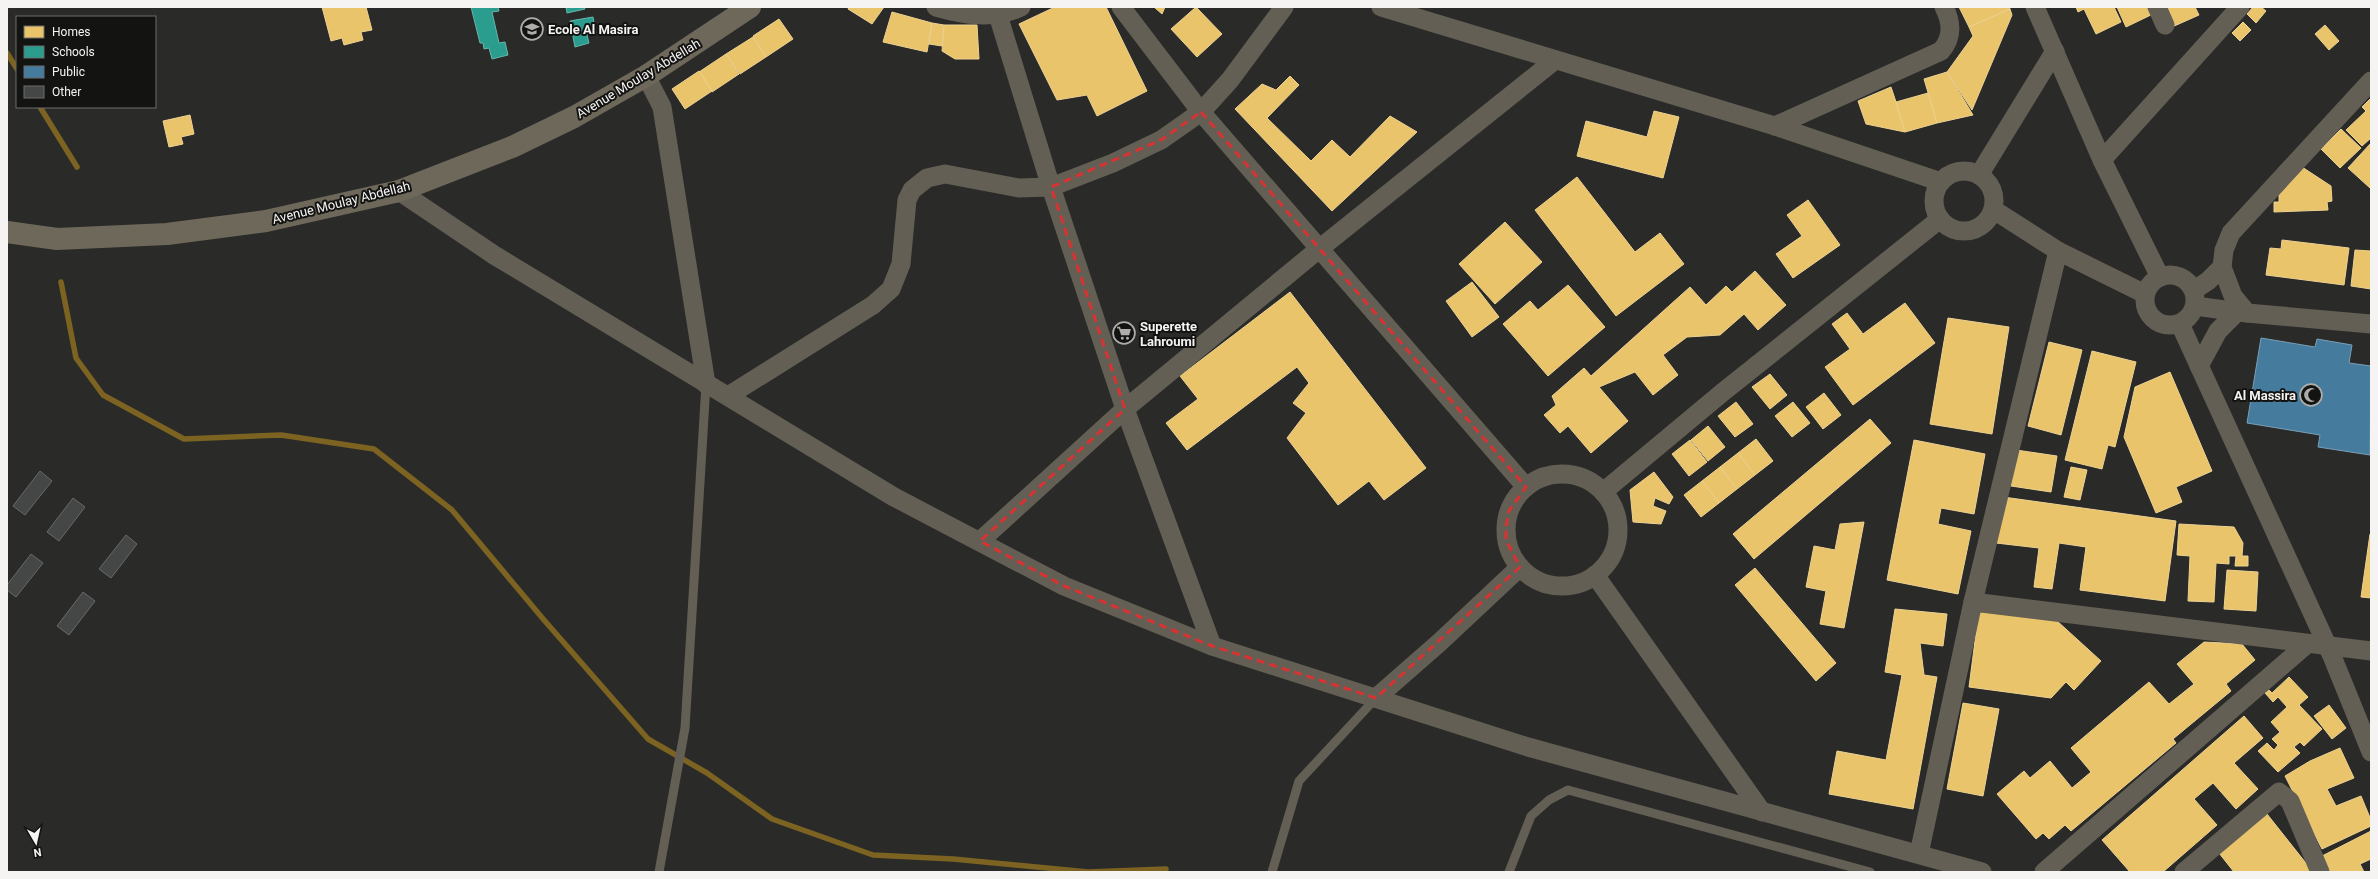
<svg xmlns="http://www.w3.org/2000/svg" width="2378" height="879" viewBox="0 0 2378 879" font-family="Roboto,sans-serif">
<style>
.homes{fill:#e9c46a;stroke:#edd293}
.schools{fill:#2a9d8f;stroke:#67b7ad}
.public{fill:#457b9d;stroke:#7a9fb7}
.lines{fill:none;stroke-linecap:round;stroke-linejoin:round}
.stream{stroke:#7c6321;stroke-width:5.5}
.building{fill:#454646;stroke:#696969}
.service{stroke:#635f54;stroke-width:9}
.minor{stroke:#635f54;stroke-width:19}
.primary{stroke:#6e685b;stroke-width:22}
.marked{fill:none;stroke:#d83232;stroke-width:3;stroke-dasharray:8 5;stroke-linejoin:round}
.labels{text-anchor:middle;stroke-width:4;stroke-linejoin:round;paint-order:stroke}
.poi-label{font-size:13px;font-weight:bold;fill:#f5f4f3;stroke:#131312;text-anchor:start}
.street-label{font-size:13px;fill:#f5f4f3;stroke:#131312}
</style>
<rect width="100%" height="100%" fill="#2a2a29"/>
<!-- homes -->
<g class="homes">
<path d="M322,7H366L372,30L361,32L363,40L344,45L342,38L331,41Z"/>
<path d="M849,7H884L872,24L848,9Z"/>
<path d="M1055,7H1106L1147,91L1097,116L1087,95L1057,100L1019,24Z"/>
<path d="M1154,7H1165L1162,14Z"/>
<path d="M1196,7L1222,34L1197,57L1171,29Z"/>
<path d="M1959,7H2009L2010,9L1969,27Z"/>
<path d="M2076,7H2114L2121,22L2096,34L2084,9L2078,12Z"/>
<path d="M2117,7H2152L2155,13L2126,27Z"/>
<path d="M2164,7H2195L2199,15L2172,27Z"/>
<path d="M2253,7H2261L2266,11L2256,23L2247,14Z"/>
<path d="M2010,9L2012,15L1972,110L1947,72L1973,36L1969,27Z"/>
<path d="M892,12L932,23L927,52L883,42Z"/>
<path d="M779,19L793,39L766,57L753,36Z"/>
<path d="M2243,22L2251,30L2240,41L2232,33Z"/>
<path d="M932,23L944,25L942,46L929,44Z"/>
<path d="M944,25H977L979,59H955L942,51Z"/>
<path d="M2325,25L2339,41L2329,50L2315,34Z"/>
<path d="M753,37L766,57L740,74L726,54Z"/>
<path d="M726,54L739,74L712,92L699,72Z"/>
<path d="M699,71L712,91L685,109L672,89Z"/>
<path d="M1947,72L1973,115L1937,123L1924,79Z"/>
<path d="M1290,76L1299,85L1267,118L1311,161L1332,140L1350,157L1390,116L1417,132L1332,211L1235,109L1262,84L1276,90Z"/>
<path d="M1891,87L1896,102L1905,132L1866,124L1858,101Z"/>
<path d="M1928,93L1937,123L1905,132L1896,102Z"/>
<path d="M2371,98V138L2362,146L2346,130L2366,111L2362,107Z"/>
<path d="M1654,111L1679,117L1663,178L1577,156L1586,121L1647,137Z"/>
<path d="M190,115L194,134L181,137L183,144L169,147L163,121Z"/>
<path d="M2341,129L2361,148L2340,168L2321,149Z"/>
<path d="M2371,143V186L2370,188L2348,168Z"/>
<path d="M2302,167L2331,186L2332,201L2327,202L2328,210L2274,212V202H2279V194Z"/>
<path d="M1577,177L1635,252L1660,233L1684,264L1616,316L1535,210Z"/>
<path d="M1808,200L1840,245L1793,278L1776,254L1802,236L1787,215Z"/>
<path d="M1505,222L1542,262L1495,304L1459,264Z"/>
<path d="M2282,240L2349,248L2344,285L2266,275L2270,248L2281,249Z"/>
<path d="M2355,250L2371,251V289L2351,286Z"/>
<path d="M1755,271L1786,305L1758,330L1744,314L1720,335L1687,337L1663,355L1678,375L1653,395L1635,372L1599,387L1628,421L1591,453L1568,426L1560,433L1544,415L1556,405L1552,396L1584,368L1591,376L1690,287L1706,305L1726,286L1732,292Z"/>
<path d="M1472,282L1499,317L1472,337L1446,301Z"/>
<path d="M1568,285L1605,327L1548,376L1503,324L1530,301L1538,310Z"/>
<path d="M1290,292L1426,468L1384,500L1369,481L1338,505L1287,438L1306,413L1293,403L1309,383L1297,367L1187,450L1166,423L1198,399L1180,376Z"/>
<path d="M1905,303L1935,343L1853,405L1825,367L1850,349L1832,324L1847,313L1863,334Z"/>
<path d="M1948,318L2009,327L1992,434L1930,424Z"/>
<path d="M2049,342L2082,350L2061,435L2028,426Z"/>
<path d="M2092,351L2136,362L2115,447L2108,445L2102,469L2065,460Z"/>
<path d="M2170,372L2212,471L2176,487L2182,502L2156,513L2124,437L2135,387Z"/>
<path d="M1770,374L1787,395L1770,409L1752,387Z"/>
<path d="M1824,393L1841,415L1823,429L1806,407Z"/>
<path d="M1736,402L1753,424L1735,437L1718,416Z"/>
<path d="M1793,402L1810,423L1792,437L1775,416Z"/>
<path d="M1870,419L1891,443L1754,559L1733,534Z"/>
<path d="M1708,426L1725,447L1708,461L1691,440Z"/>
<path d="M1756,439L1773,461L1755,475L1738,453Z"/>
<path d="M1690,440L1707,462L1689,476L1672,454Z"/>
<path d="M1914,440L1985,454L1974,514L1941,508L1938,524L1971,531L1958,594L1887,580Z"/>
<path d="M2016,450L2057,456L2051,492L2011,486Z"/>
<path d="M1738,453L1755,475L1737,489L1720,467Z"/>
<path d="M1720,467L1737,489L1719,503L1702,481Z"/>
<path d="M2071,467L2087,470L2080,500L2064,497Z"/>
<path d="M1654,472L1673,497L1669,504L1655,498L1653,506L1666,511L1661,524L1633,522L1630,490Z"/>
<path d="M1702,481L1719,503L1701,517L1684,495Z"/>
<path d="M2003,497L2176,521L2165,601L2080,590L2086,547L2059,543L2052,589L2034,587L2039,548L1996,543Z"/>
<path d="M1864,522L1844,628L1820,624L1826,591L1806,587L1814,546L1835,550L1840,524Z"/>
<path d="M2179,524L2234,527L2243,543L2242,556H2248V566H2235L2236,556H2229V564L2216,563L2214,602L2188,601L2190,556L2177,555Z"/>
<path d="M2370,534H2371V598L2361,597Z"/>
<path d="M1755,568L1836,663L1816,681L1735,585Z"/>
<path d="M2227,570L2258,572L2256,611L2224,609Z"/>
<path d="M1895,609L1947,614L1943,646L1920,643L1924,675L1937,677L1913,809L1829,794L1837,751L1886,760L1902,675L1885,672Z"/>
<path d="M1979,610L2056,620L2101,661L2074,690L2066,682L2051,698L1969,687Z"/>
<path d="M2204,642L2242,644L2255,660L2226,684L2231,691L2173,739L2176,743L2071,831L2065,825L2049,839L2043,833L2036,839L1997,794L2024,771L2030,778L2050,761L2072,788L2091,772L2071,748L2149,682L2169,704L2194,684L2177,664Z"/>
<path d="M2289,677L2308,697L2299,705L2322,729L2304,746L2300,742L2294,747L2300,753L2278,772L2258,751L2267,743L2274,750L2278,745L2272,739L2280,732L2271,722L2287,707L2278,697L2273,702L2265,693L2269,690L2272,693Z"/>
<path d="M1963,703L1999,709L1983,796L1947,789Z"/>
<path d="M2329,705L2346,728L2332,739L2314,716Z"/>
<path d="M2244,716L2263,738L2234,763L2258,789L2236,809L2213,783L2194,799L2217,825L2163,872H2130L2102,840Z"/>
<path d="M2340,748L2354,778L2327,789L2336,806L2361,796L2371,820V826L2322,849L2285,776L2310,761Z"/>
<path d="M2267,814L2313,872H2234L2219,853Z"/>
<path d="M2371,831V859L2360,864L2364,872H2329L2322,856Z"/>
</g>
<!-- schools -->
<g class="schools">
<path d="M471,7H498L499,11L492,12L499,43L505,42L508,55L492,59L489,48L484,49L483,43H480Z"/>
<path d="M566,7H584L585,9L567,13Z"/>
<path d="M593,17L596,33L587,35L589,43L575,47L570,21Z"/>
</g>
<!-- public -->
<path class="public" d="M2261,338L2315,347L2317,339L2352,345L2349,363L2371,366L2370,455L2318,447L2320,435L2247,423Z"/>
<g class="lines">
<!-- stream -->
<g class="stream">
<path d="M7,53L17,69"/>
<path d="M40,107L77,167"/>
<path d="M61,282L76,358L103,395L184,439L281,435L374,449L452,510L544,620L648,739L707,773L772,819L873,855L953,859L1088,872L1166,869"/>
</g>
</g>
<!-- building -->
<g class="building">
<path d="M40,471L52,481L25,515L13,506Z"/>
<path d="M73,498L85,507L59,541L47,532Z"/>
<path d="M126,535L137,544L111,578L99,569Z"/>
<path d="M31,554L43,563L16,597L7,590V585Z"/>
<path d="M83,592L95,601L69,635L57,626Z"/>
</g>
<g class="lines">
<!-- service -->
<g class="service">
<path d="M659,872L685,728L706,384"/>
<path d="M1272,872L1299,781L1376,698"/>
<path d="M1509,872L1531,816L1549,800L1568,790L1870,872"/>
</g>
<!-- minor -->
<g class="minor">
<path d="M936,7C964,15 994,20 1021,7"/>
<path d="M1121,7L1201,112L1526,487"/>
<path d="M1381,7L1775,126L1941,182"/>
<path d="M2035,7L2102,160L2160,277"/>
<path d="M2157,7L2165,25"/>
<path d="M998,15L1051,187L1125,409L1212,646"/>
<path d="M646,76L662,107L706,384"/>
<path d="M1775,126L1941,51C1953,37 1952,23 1944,7"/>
<path d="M2102,160L2240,7"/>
<circle cx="1964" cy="201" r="30"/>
<path d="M1979,175L2055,51"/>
<path d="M399,191L494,255L894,497L1064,586L1212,646L1528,747L1982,872"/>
<path d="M1994,210L2058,251L2145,294"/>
<path d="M2222,267L2233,296L2247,313"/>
<circle cx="2170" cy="300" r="25"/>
<path d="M2194,290L2208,281L2222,267L2224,250L2231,233L2371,81"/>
<path d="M2195,306L2247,313L2371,324"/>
<path d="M2180,324L2332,656L2371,752"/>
<path d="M2199,366L2218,331L2237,312"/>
<path d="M728,396L873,305L891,289L901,264L907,200L912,190L927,178L945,174L1019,188L1051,187L1113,163L1161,140L1201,112L1230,80L1284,7"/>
<circle cx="1562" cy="530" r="56"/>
<path d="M1603,492L1723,392L1940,219"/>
<path d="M980,541L1125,409L1319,249L1555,60"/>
<path d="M1595,575L1762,812"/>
<path d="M1973,602L2058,251"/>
<path d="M1376,698L1440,642L1520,567"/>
<path d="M1919,854L1973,602L2371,651"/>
<path d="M2044,872L2307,644"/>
<path d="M2184,872L2279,792L2290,801L2320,872"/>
</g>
<!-- primary -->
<path class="primary" d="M7,232L57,239L167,234L266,221L399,191L512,147L574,117L646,76L750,7"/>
</g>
<!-- marked area -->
<path class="marked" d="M1201,112L1526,487L1509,511L1506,526V540L1520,567L1376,698L1212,646L1064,586L980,541L1125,409L1051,187L1161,140Z"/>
<!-- icons -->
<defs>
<g id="university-ring" transform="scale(1.15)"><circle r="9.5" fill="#131312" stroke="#aeadac" stroke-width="1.5"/><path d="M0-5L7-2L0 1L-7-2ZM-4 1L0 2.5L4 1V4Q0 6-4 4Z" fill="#aeadac"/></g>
<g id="supermarket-ring" transform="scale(1.15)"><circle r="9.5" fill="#131312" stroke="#aeadac" stroke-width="1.5"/><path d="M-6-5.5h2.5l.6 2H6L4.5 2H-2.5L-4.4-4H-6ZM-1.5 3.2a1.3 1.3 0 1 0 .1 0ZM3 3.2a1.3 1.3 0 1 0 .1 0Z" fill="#aeadac"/></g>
<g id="mosque-ring" transform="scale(1.15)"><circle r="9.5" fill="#131312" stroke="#aeadac" stroke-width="1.5"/><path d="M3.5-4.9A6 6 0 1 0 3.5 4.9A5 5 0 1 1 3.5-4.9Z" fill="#aeadac"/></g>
</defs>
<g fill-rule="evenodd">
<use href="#university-ring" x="532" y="29"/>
<use href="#supermarket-ring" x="1124" y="333"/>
<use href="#mosque-ring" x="2311" y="395"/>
</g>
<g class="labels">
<!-- poi labels -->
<g class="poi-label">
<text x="548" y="34">Ecole Al Masira</text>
<text x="1140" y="331">Superette<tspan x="1140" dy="15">Lahroumi</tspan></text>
<text x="2296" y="400" text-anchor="end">Al Massira</text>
</g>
<!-- street labels -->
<g class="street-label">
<text transform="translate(638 78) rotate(-31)" y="5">Avenue Moulay Abdellah</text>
<text transform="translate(341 202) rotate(-14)" y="5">Avenue Moulay Abdellah</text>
</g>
</g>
<!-- border -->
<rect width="2378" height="879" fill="none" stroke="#f5f4f3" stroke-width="16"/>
<!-- legend -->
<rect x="16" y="16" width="140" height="92" fill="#131312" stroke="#6d6d6c"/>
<rect x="24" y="26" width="20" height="12" fill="#e9c46a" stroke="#6d6d6c"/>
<text x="52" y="36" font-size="12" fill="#f5f4f3">Homes</text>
<rect x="24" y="46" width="20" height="12" fill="#2a9d8f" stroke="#6d6d6c"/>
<text x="52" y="56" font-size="12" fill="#f5f4f3">Schools</text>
<rect x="24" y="66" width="20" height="12" fill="#457b9d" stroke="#6d6d6c"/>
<text x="52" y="76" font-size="12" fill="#f5f4f3">Public</text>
<rect x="24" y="86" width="20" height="12" fill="#454646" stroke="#6d6d6c"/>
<text x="52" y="96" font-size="12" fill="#f5f4f3">Other</text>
<!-- north arrow -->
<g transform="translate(36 843) rotate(171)" stroke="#131312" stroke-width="3" paint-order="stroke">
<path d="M0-3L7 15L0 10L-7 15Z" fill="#f5f4f3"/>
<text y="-6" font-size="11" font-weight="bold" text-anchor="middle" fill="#f5f4f3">N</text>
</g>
</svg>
